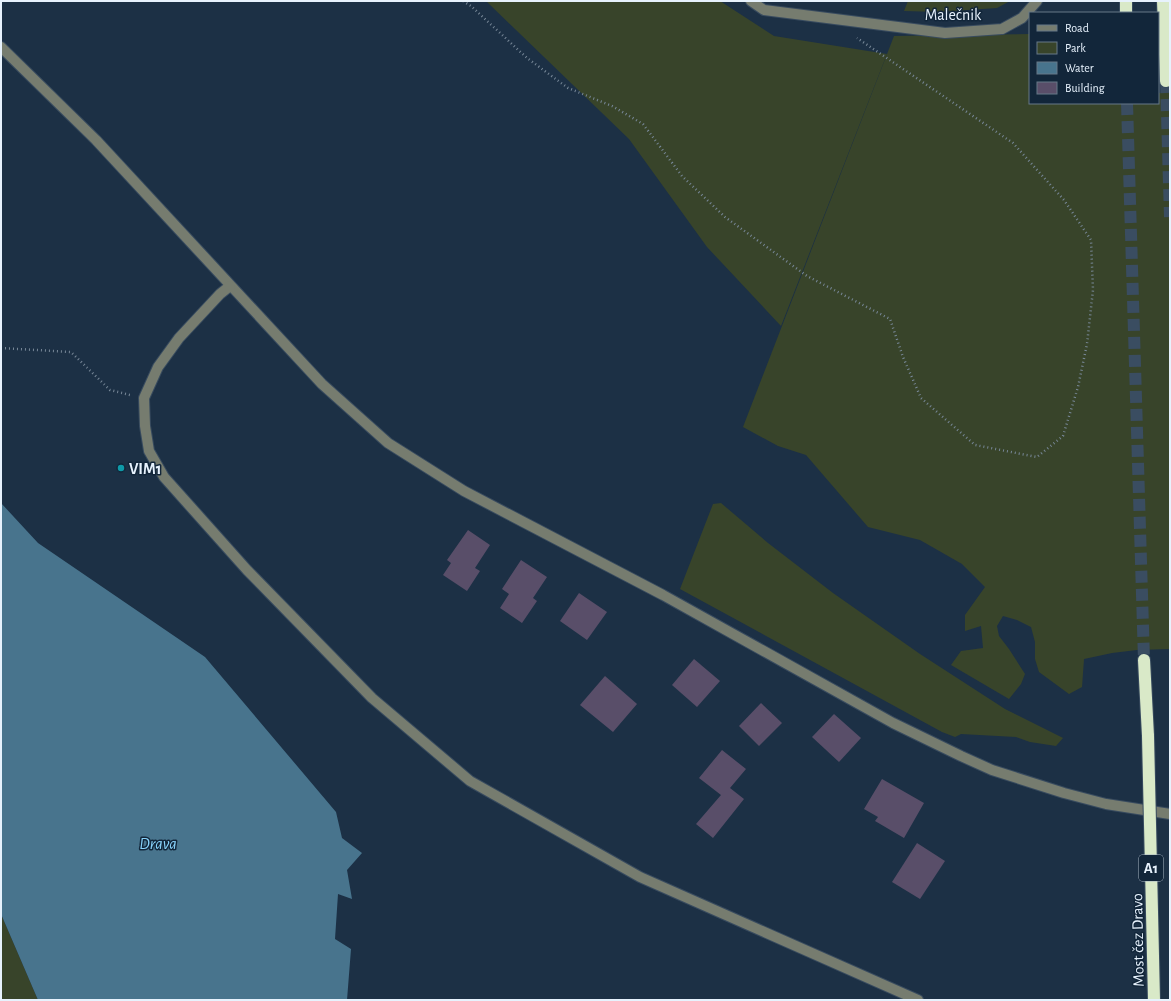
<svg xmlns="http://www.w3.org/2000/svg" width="1171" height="1001" viewBox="0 0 1171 1001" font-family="'Alegreya Sans',sans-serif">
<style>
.green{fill:#38442a}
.water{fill:#48748d}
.building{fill:#594e69}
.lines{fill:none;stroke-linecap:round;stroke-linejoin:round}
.highway-tunnel{stroke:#3a4d61;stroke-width:12;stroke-dasharray:12 6;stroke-linecap:butt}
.minor-casing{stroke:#384b5f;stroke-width:12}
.highway-casing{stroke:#384b5f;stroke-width:14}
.path{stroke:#788898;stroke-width:2.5;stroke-dasharray:1 3;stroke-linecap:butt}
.minor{stroke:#767c6f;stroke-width:10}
.highway{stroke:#d9e9c8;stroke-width:12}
.highway-bridge-casing{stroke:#384b5f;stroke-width:14;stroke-linecap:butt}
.highway-bridge{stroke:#d9e9c8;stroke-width:12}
.culture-dot{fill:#0f9aa8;stroke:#12263a;stroke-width:1.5}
.labels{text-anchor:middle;stroke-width:3;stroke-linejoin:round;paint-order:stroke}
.shield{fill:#12263a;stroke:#a7b5c2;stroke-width:1}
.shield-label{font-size:15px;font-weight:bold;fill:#e7f2fd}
.street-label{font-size:16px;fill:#e7f2fd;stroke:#12263a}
.poi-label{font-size:16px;font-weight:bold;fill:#e7f2fd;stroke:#12263a;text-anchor:start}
.water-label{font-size:17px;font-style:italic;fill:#88d2fa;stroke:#12263a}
</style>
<rect width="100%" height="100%" fill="#1c3045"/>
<!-- green -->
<g class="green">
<path d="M486,1H720L774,36L887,54L781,326L707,247L629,139Z"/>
<path d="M908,1H1010L997,8L939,12L904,11Z"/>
<path d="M1030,34V103H1158V93L1170,92V649L1137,650L1112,653L1084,659L1082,687L1069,694L1039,672L1035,659V642L1031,627L1017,620L1003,616L997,626L999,636L1009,649L1025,674L1021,684L1009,699L951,665L961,651L983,648L981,626L965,631V615L985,587L962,564L920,540L868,527L806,455L778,446L743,427L894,36Z"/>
<path d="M721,503L768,543L833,593L920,654L1005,709L1063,738L1056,746L1030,742L1016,737L961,734L955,737L942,732L680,589L713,504Z"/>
<path d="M1,914L38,1000H1Z"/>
</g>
<!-- water -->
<path class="water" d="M1,503L38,543L205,657L336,812L342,838L362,853L347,870L352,899L338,894L335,939L351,949L347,1000H38L1,914Z"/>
<!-- building -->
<g class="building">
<path d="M468,530L490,545L475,568L480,571L467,591L443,575L451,563L447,560Z"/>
<path d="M521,560L547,577L533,598L537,601L522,623L500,608L509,594L502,589Z"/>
<path d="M579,593L607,612L587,640L560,621Z"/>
<path d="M694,659L720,681L697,707L672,685Z"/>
<path d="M605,676L637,704L613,732L580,705Z"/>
<path d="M761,703L782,723L759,746L739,726Z"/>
<path d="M834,714L861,738L839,762L812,737Z"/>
<path d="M722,750L746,769L730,788L744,799L713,838L696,824L721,795L699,778Z"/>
<path d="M882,779L924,803L904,838L875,821L878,817L864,809Z"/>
<path d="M917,843L945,861L920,899L892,882Z"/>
</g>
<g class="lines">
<!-- highway-tunnel -->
<g class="highway-tunnel">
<path d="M1166,81L1170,217"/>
<path d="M1127,103L1144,660"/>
</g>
<!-- minor casing -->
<g class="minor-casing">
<g id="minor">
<path d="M751,1L764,10L945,33L1002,29L1022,18L1037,1"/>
<path d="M1,47L96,140L322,384L388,443L464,491L663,595L893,723L961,756L992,770L1064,793L1106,804L1170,814"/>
<path d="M230,286L220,294L179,338L158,367L144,398L145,426L149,451L164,477L247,570L372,698L470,781L640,877L918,1000"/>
</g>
</g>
<!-- highway casing -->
<g class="highway-casing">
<g id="highway">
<path d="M1126,1V13"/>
<path d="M1163,1L1166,81"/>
<path d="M1144,660L1148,736"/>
</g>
</g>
<!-- path -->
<g class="path">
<path d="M463,1L471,6L527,58L568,88L612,106L643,124L682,176L725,217L807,276L890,319L903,357L921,398L975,445L1037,457L1063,436L1078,387L1087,344L1093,290L1091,240L1064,200L1013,143L857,38"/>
<path d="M1,348L71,352L110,390L130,395"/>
</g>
<!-- minor -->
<use href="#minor" class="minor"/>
<!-- highway -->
<use href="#highway" class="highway"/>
<!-- highway-bridge casing -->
<g class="highway-bridge-casing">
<path id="highway-bridge" d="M1148,736L1154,1000"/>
</g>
<!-- highway-bridge -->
<use href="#highway-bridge" class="highway-bridge"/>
</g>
<!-- markers -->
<circle class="culture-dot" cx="121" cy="468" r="4"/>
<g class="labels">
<!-- shield labels -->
<rect class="shield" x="1139" y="855" width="24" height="26" rx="3"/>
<g class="shield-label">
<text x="1151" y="873">A1</text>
</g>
<!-- street labels -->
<g class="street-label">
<text x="953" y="20">Malečnik</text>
<text transform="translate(1137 940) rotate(-91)" y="6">Most čez Dravo</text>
</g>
<!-- poi labels -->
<g class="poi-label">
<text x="129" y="474">VIM1</text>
</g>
<!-- water labels -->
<g class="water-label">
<text x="158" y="849">Drava</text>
</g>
</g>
<!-- border -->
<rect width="1171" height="1001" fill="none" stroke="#e7f2fd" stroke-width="4"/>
<!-- legend -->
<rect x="1029" y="12" width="130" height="92" fill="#12263a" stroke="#677888"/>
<rect x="1037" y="25" width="20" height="6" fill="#767c6f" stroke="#677888"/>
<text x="1065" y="32" font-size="12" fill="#e7f2fd">Road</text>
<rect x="1037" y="42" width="20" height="12" fill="#38442a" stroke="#677888"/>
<text x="1065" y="52" font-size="12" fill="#e7f2fd">Park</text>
<rect x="1037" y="62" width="20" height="12" fill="#48748d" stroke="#677888"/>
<text x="1065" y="72" font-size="12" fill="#e7f2fd">Water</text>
<rect x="1037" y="82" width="20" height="12" fill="#594e69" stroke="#677888"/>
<text x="1065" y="92" font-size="12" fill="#e7f2fd">Building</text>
</svg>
